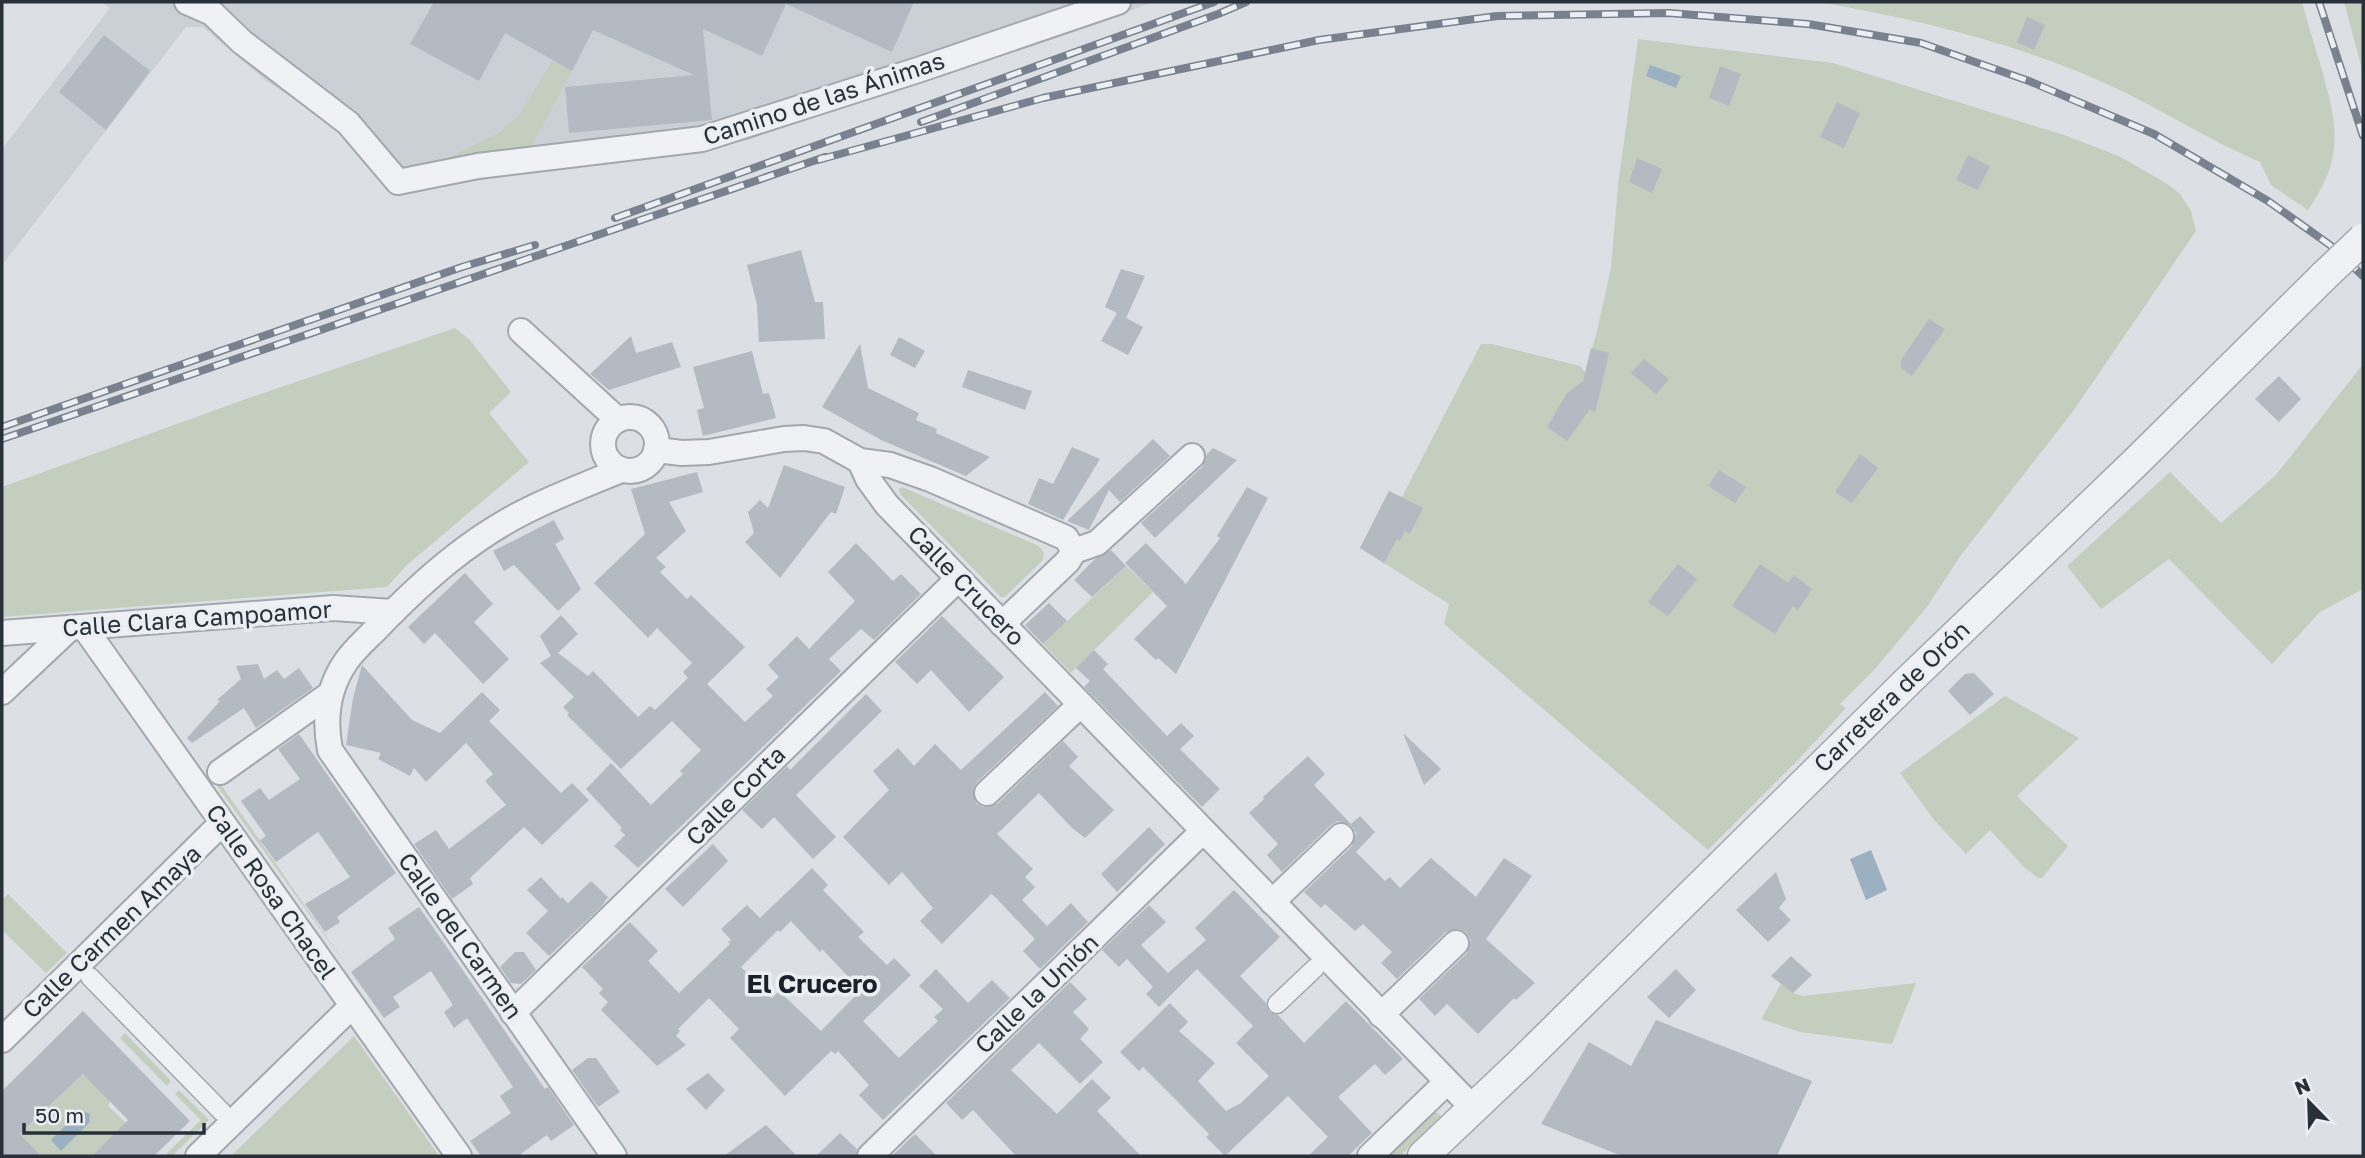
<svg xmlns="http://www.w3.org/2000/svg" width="2365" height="1158" viewBox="0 0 2365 1158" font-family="'Golos Text',sans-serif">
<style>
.built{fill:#cbd0d6}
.green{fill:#c4cebe}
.water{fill:#9bb1c2}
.building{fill:#b4bac1;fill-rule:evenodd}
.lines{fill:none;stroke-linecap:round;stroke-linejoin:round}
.pedestrian-casing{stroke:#a2a8ae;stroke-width:21}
.minor-casing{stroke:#a2a8ae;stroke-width:28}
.tertiary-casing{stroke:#a2a8ae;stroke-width:33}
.pedestrian{stroke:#eff1f4;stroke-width:18}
.minor{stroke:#eff1f4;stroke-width:24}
.tertiary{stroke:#eff1f4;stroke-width:30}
.rail-casing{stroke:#78818d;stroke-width:8}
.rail{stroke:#ebeff3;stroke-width:5;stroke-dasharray:16;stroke-linecap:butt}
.tertiary-bridge-casing{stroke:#a2a8ae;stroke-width:33;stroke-linecap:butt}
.tertiary-bridge{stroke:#eff1f4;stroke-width:30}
.labels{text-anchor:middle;stroke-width:7;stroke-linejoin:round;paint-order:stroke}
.street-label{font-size:24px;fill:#28303a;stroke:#ebeff3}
.neighbourhood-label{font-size:26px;font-weight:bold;fill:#1a212a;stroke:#ebeff3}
</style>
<rect width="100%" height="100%" fill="#dce0e5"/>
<!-- built -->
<path class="built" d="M101,2H1155L748,140L671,154L445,185L406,175L264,79L203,27H186L2,265V149L110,8Z"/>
<!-- green -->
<g class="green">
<path d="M1818,2H2302C2308,25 2315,47 2322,70C2338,128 2344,158 2308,210L2271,185L2260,162C2208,140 2160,108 2109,85C2017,43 1916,19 1818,2Z"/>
<path d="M2344,2H2363V73Z"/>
<path d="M1638,39L1833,63L2064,135L2119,156L2169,185L2180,194L2191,211L2196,231L2074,410L1961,555L1927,607L1874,670L1840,704L1846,708L1797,761L1708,850L1444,624L1449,604L1360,548L1389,491L1402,497L1481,344H1492L1580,366L1585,372L1597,331L1611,268L1618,185Z"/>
<path d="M553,60L572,71L531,148L444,165L446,159L499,133L519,115Z"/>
<path d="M455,328L469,339L511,392L489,413L529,462L407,565L387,587L2,617V487L246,399Z"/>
<path d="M2363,364V589L2320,612L2272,664L2169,559L2101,609L2067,566L2170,472L2221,523L2276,475Z"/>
<path d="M902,487L1039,546L1044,553L1043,560L1005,597H1001L900,494L899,489Z"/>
<path d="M1126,566L1153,592L1071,673L1043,644Z"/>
<path d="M2005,696L2079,738L2017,796L2068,846L2042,878H2038L2024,867L1990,830L1966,854L1934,820L1900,773Z"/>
<path d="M224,781L227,782L222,786L351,972L217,786Z"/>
<path d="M8,894L67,953L46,973L2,930V900Z"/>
<path d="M1916,983L1892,1044L1800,1032L1761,1019L1781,984L1793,993L1803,996Z"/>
<path d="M125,1033L171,1081L167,1086L120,1038Z"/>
<path d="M354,1036L439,1156H231Z"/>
<path d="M83,1074L110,1101L108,1106L126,1123L92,1156H41L20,1135Z"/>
<path d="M179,1090L209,1120L172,1156H164L201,1120L175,1094Z"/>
<path d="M1430,1112L1438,1113L1441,1116L1400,1156H1384Z"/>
</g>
<!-- water -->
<g class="water">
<path d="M1650,65L1681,76L1676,88L1646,76Z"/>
<path d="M1871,850L1887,890L1866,900L1850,859Z"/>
<path d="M83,1111L90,1114L89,1123L61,1151L51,1140L79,1112Z"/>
</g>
<!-- building -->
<g class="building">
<path d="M434,2H914L892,52L786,4L762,56L703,29L712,120L569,133L565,87L694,75L593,30L572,71L505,33L479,81L410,44Z"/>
<path d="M2027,17L2045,25L2034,50L2017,42Z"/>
<path d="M104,35L150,71L106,130L59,92Z"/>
<path d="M1720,66L1741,74L1729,106L1709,98Z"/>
<path d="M1837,102L1860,113L1844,148L1820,137Z"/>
<path d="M1968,155L1990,166L1978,190L1956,180Z"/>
<path d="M1637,158L1662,169L1652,193L1629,182Z"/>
<path d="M801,250L815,302H823L825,339L759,342L757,305L747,265Z"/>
<path d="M1121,269L1145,276L1126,318L1119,314L1143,327L1128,355L1101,341L1117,313L1105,307Z"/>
<path d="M1929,319L1945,329L1912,376L1901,368V360Z"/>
<path d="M631,336L636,353L672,342L681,367L609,390L590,374Z"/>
<path d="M899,337L925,351L915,368L890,355Z"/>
<path d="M860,344L868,388L919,413L916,420L937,429L936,433L990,457L966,476L881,440L822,407Z"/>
<path d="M1591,348L1609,353L1595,413L1590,409L1567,441L1547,427L1567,393L1583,381Z"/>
<path d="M752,351L763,394L769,393L776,418L703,436L697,410L704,408L693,367Z"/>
<path d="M1644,359L1669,379L1656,394L1631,373Z"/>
<path d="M968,370L1032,391L1025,410L962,387Z"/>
<path d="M2279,376L2301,399L2279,422L2255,399Z"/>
<path d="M1153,439L1170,456L1120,502L1109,490L1089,530L1067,521Z"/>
<path d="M1072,447L1100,459L1063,520L1028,504L1039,478L1053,484Z"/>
<path d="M1213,448L1237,460L1155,538L1141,523L1202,467L1207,454Z"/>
<path d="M1860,454L1878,468L1852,503L1835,492Z"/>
<path d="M784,465L845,487L836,514L831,512L780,578L745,542L754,533L748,512L760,500L768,508Z"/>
<path d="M1719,470L1746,487L1735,503L1708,486Z"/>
<path d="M697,472L703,492L669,502L686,531L656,558L666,567L660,572L687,599L691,595L745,647L707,684L745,722L773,696L766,689L779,677L768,665L797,636L809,649L855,601L828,572L856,543L893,581L901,574L921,594L874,640L861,629L829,659L841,671L638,868L614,846L625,835L620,830L622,828L586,789L611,763L651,805L683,774L680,771L701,750L672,721L621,769L567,715L569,713L563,707L574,697L540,663L551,656L540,636L561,615L578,634L558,653L588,676L593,671L638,717L650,706L655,710L688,678L683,672L692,663L657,628L648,638L594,583L645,534L631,489Z"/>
<path d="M1247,487L1268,498L1176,674L1158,658L1156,660L1134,639L1167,606L1125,563L1146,543L1186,584L1220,538L1217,536Z"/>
<path d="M1389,491L1423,508L1410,534L1405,530L1400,541L1397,539L1384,563L1360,548Z"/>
<path d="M554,520L564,539L555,544L581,589L558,611L514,565L504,571L493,551Z"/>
<path d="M1111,550L1126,566L1092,597L1074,580L1095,559Z"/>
<path d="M1678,564L1697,579L1668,616L1648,602Z"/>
<path d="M1760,564L1788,583L1794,575L1812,589L1798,610L1793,606L1775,634L1732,606Z"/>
<path d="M465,573L493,604L474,622L509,659L483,684L435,633L424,644L408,627Z"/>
<path d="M1049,603L1067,621L1043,644L1025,625Z"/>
<path d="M942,616L1004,677L969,712L931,670L917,684L895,662Z"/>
<path d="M1094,650L1108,664L1103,669L1167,736L1181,723L1194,736L1180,749L1220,789L1202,807L1084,687L1090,681L1076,668Z"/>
<path d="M258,664L264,679L277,670L284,679L299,668L313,688L256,728L244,708L192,743L187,738L220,701L217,700L241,679L236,666Z"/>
<path d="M362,665L412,720L440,733L482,692L500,710L489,721L561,793L572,783L589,800L542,845L524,827L470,878L473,884L452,899L414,844L436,830L449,849L506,805L485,781L493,774L466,743L426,782L414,768L410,776L378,759L381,753L346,745L353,698Z"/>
<path d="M1974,673L1994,694L1970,715L1948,691L1965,674Z"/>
<path d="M1045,692L1058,706L977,782L973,789L976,803L983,807L997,804L1063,741L1078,757L1069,766L1114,810L1085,838L1072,828L1039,793L997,834L1033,869L1025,877L1035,887L1022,900L1047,926L1071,903L1088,922L1040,969L1023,951L1035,939L995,897L991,894L942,944L920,921L933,908L902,872L889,885L843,837L889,790L873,771L898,748L914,766L935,744L961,770Z"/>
<path d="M866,694L882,711L796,795L836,837L813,859L774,817L762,829L742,810L787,766L790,770Z"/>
<path d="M1403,733L1441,769L1424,785Z"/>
<path d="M299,734L396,873L337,917L340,922L325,932L305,904L350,877L318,832L276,862L260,840L266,836L241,801L260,788L269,800L300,779L278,749Z"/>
<path d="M1308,756L1325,774L1314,785L1351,824L1360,816L1375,832L1356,852L1385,881L1390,877L1400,888L1431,858L1476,897L1504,858L1532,876L1486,939L1535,983L1516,1000L1514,998L1478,1034L1447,1004L1435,1016L1419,999L1467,953L1471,940L1466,932L1459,929L1446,932L1397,979L1381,963L1392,952L1363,924L1355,931L1325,904L1321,908L1304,892L1352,846L1356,833L1351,825L1338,821L1331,825L1282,872L1267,855L1278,844L1249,813L1264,799L1263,797Z"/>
<path d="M1149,827L1165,844L1117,892L1101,874Z"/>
<path d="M713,844L728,861L683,907L665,889Z"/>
<path d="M812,868L828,885L823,890L864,932L858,937L887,965L894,958L911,975L863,1021L899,1058L938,1021L934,1017L943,1009L919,986L936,969L968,1003L992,980L1010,998L883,1120L859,1095L869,1085L838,1051L835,1054L831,1051L785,1096L730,1038L739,1029L709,998L678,1029L680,1031L676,1036L686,1045L657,1066L601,1010L608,1002L599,993L603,989L582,967L630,922L658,951L648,961L679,993L730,944L728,942L731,940L721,929L747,905L760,918ZM791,921L820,952L822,949L861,990L821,1031L779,991L772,998L741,967L778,930L780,932Z"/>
<path d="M1776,872L1786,899L1779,908L1791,920L1768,942L1736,910Z"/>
<path d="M541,877L561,899L562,897L568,903L591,881L608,897L602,906L549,956L526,933L548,911L527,890Z"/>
<path d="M1234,890L1280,937L1240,976L1266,1003L1269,1012L1278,1015L1304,1043L1346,1001L1403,1059L1385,1075L1375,1064L1338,1097L1372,1133L1348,1156H1308L1328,1137L1288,1096L1225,1156L1206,1137L1209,1134L1177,1101L1143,1067L1139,1071L1120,1052L1170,1003L1188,1022L1179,1031L1215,1063L1198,1081L1226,1111L1241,1103L1269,1076L1236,1043L1253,1026L1197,969L1159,1007L1146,994L1153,987L1127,959L1119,967L1102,950L1149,905L1166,922L1141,945L1168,973L1206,940L1195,928Z"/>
<path d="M419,907L545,1089L548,1087L574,1125L551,1141L547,1135L518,1156H481L470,1141L511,1113L500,1096L513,1087L467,1018L454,1028L444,1012L453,1005L431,971L393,997L400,1007L384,1018L351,972L395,939L388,928Z"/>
<path d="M515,952H524L536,970L521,984L511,983L500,967Z"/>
<path d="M1791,956L1812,975L1793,993L1771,976Z"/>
<path d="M1676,969L1696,990L1669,1018L1647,997Z"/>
<path d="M1070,982L1087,999L1073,1012L1089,1029L1080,1039L1103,1062L1080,1084L1039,1043L1011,1070L1057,1114L1092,1079L1111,1098L1097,1111L1141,1156H1016L973,1110L962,1120L946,1103Z"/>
<path d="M83,1011L190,1121L154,1156H92L128,1120L83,1074L20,1134L41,1156H2V1091Z"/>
<path d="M1656,1020L1812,1081L1777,1156H1622L1541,1124L1589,1042L1631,1066Z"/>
<path d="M588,1058H596L620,1092L598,1107L572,1070Z"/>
<path d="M708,1073L725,1090L706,1110L686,1089Z"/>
<path d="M766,1125L797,1156H724Z"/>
<path d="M840,1133L857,1149L856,1156H816Z"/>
<path d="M915,1134L937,1156H892Z"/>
</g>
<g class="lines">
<!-- pedestrian casing -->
<g class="pedestrian-casing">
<g id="pedestrian">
<path d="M90,977L222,1112"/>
<path d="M1277,1004L1315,968"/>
</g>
</g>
<!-- minor casing -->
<g class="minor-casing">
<g id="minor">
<path d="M187,2L212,13L242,42L348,123L398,182L478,166L702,139L918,70L1118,2"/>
<path d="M521,331L617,419"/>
<circle cx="630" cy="444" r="27"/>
<path d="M656,450L682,453L709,452L784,439L804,438L824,441L860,461L890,465L930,479L1066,538L1074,551L1068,561L1002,624"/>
<path d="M860,461L868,479L887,505L1473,1108"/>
<path d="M1074,551L1097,543L1192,456"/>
<path d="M84,627L459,1156"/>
<path d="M2,633L333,608L393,612"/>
<path d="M2,692L70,628"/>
<path d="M220,772L330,694"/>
<path d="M987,793L1080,705"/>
<path d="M1272,902L1341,836"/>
<path d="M513,1013L958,579"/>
<path d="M1381,1015L1456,943"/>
<path d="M2,1040L222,823"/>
<path d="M198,1156L352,1006"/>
<path d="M614,1156L330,750C324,719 327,690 345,663C354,649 369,637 381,624C425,579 471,538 528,510C558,495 590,483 621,470"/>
<path d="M870,1156L1203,831"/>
<path d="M1370,1156L1447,1082"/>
</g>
</g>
<!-- tertiary casing -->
<g class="tertiary-casing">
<path id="tertiary" d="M1423,1156L1521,1063L1908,681L2137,461L2324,276"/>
</g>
<!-- pedestrian -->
<use href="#pedestrian" class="pedestrian"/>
<!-- minor -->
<use href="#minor" class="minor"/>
<!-- tertiary -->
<use href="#tertiary" class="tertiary"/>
<!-- rail casing -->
<g class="rail-casing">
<g id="rail">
<path d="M2319,2L2363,136"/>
<path d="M921,122L1218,14L1246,2"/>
<path d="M818,160L1043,98L1319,40L1497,16L1669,13L1808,24L1921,43L2029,81L2154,134L2268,201L2330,245L2363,276"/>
<path d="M615,218L1214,2"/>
<path d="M2,427L462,267L535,245"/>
<path d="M2,439L825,157"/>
</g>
</g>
<!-- rail -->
<use href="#rail" class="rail"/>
<!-- tertiary-bridge casing -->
<g class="tertiary-bridge-casing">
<path id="tertiary-bridge" d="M2324,276L2363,239"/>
</g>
<!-- tertiary-bridge -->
<use href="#tertiary-bridge" class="tertiary-bridge"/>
</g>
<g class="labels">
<!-- street labels -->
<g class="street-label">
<text transform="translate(824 99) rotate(-18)" y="8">Camino de las Ánimas</text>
<text transform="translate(966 586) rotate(46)" y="8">Calle Crucero</text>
<text transform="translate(197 619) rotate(-4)" y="8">Calle Clara Campoamor</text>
<text transform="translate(1892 697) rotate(-44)" y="8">Carretera de Orón</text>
<text transform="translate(736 796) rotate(-45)" y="8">Calle Corta</text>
<text transform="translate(271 892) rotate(55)" y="8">Calle Rosa Chacel</text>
<text transform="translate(112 932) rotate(-44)" y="8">Calle Carmen Amaya</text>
<text transform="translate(460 936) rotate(55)" y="8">Calle del Carmen</text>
<text transform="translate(1037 994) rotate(-44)" y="8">Calle la Unión</text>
</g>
<!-- neighbourhood labels -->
<g class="neighbourhood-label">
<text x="812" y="993">El Crucero</text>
</g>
</g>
<!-- border -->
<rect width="2365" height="1158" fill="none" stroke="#28303a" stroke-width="7"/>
<!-- north arrow -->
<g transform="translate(2309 1102) rotate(337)" stroke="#ebeff3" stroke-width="5" paint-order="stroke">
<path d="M0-5L12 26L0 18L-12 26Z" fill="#28303a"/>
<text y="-10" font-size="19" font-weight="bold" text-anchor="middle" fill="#28303a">N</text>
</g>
<!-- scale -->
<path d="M24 1123v10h180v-10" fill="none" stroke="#28303a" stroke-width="3.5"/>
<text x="35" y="1123" font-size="21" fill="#28303a" stroke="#ebeff3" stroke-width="5" paint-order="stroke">50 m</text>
</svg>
